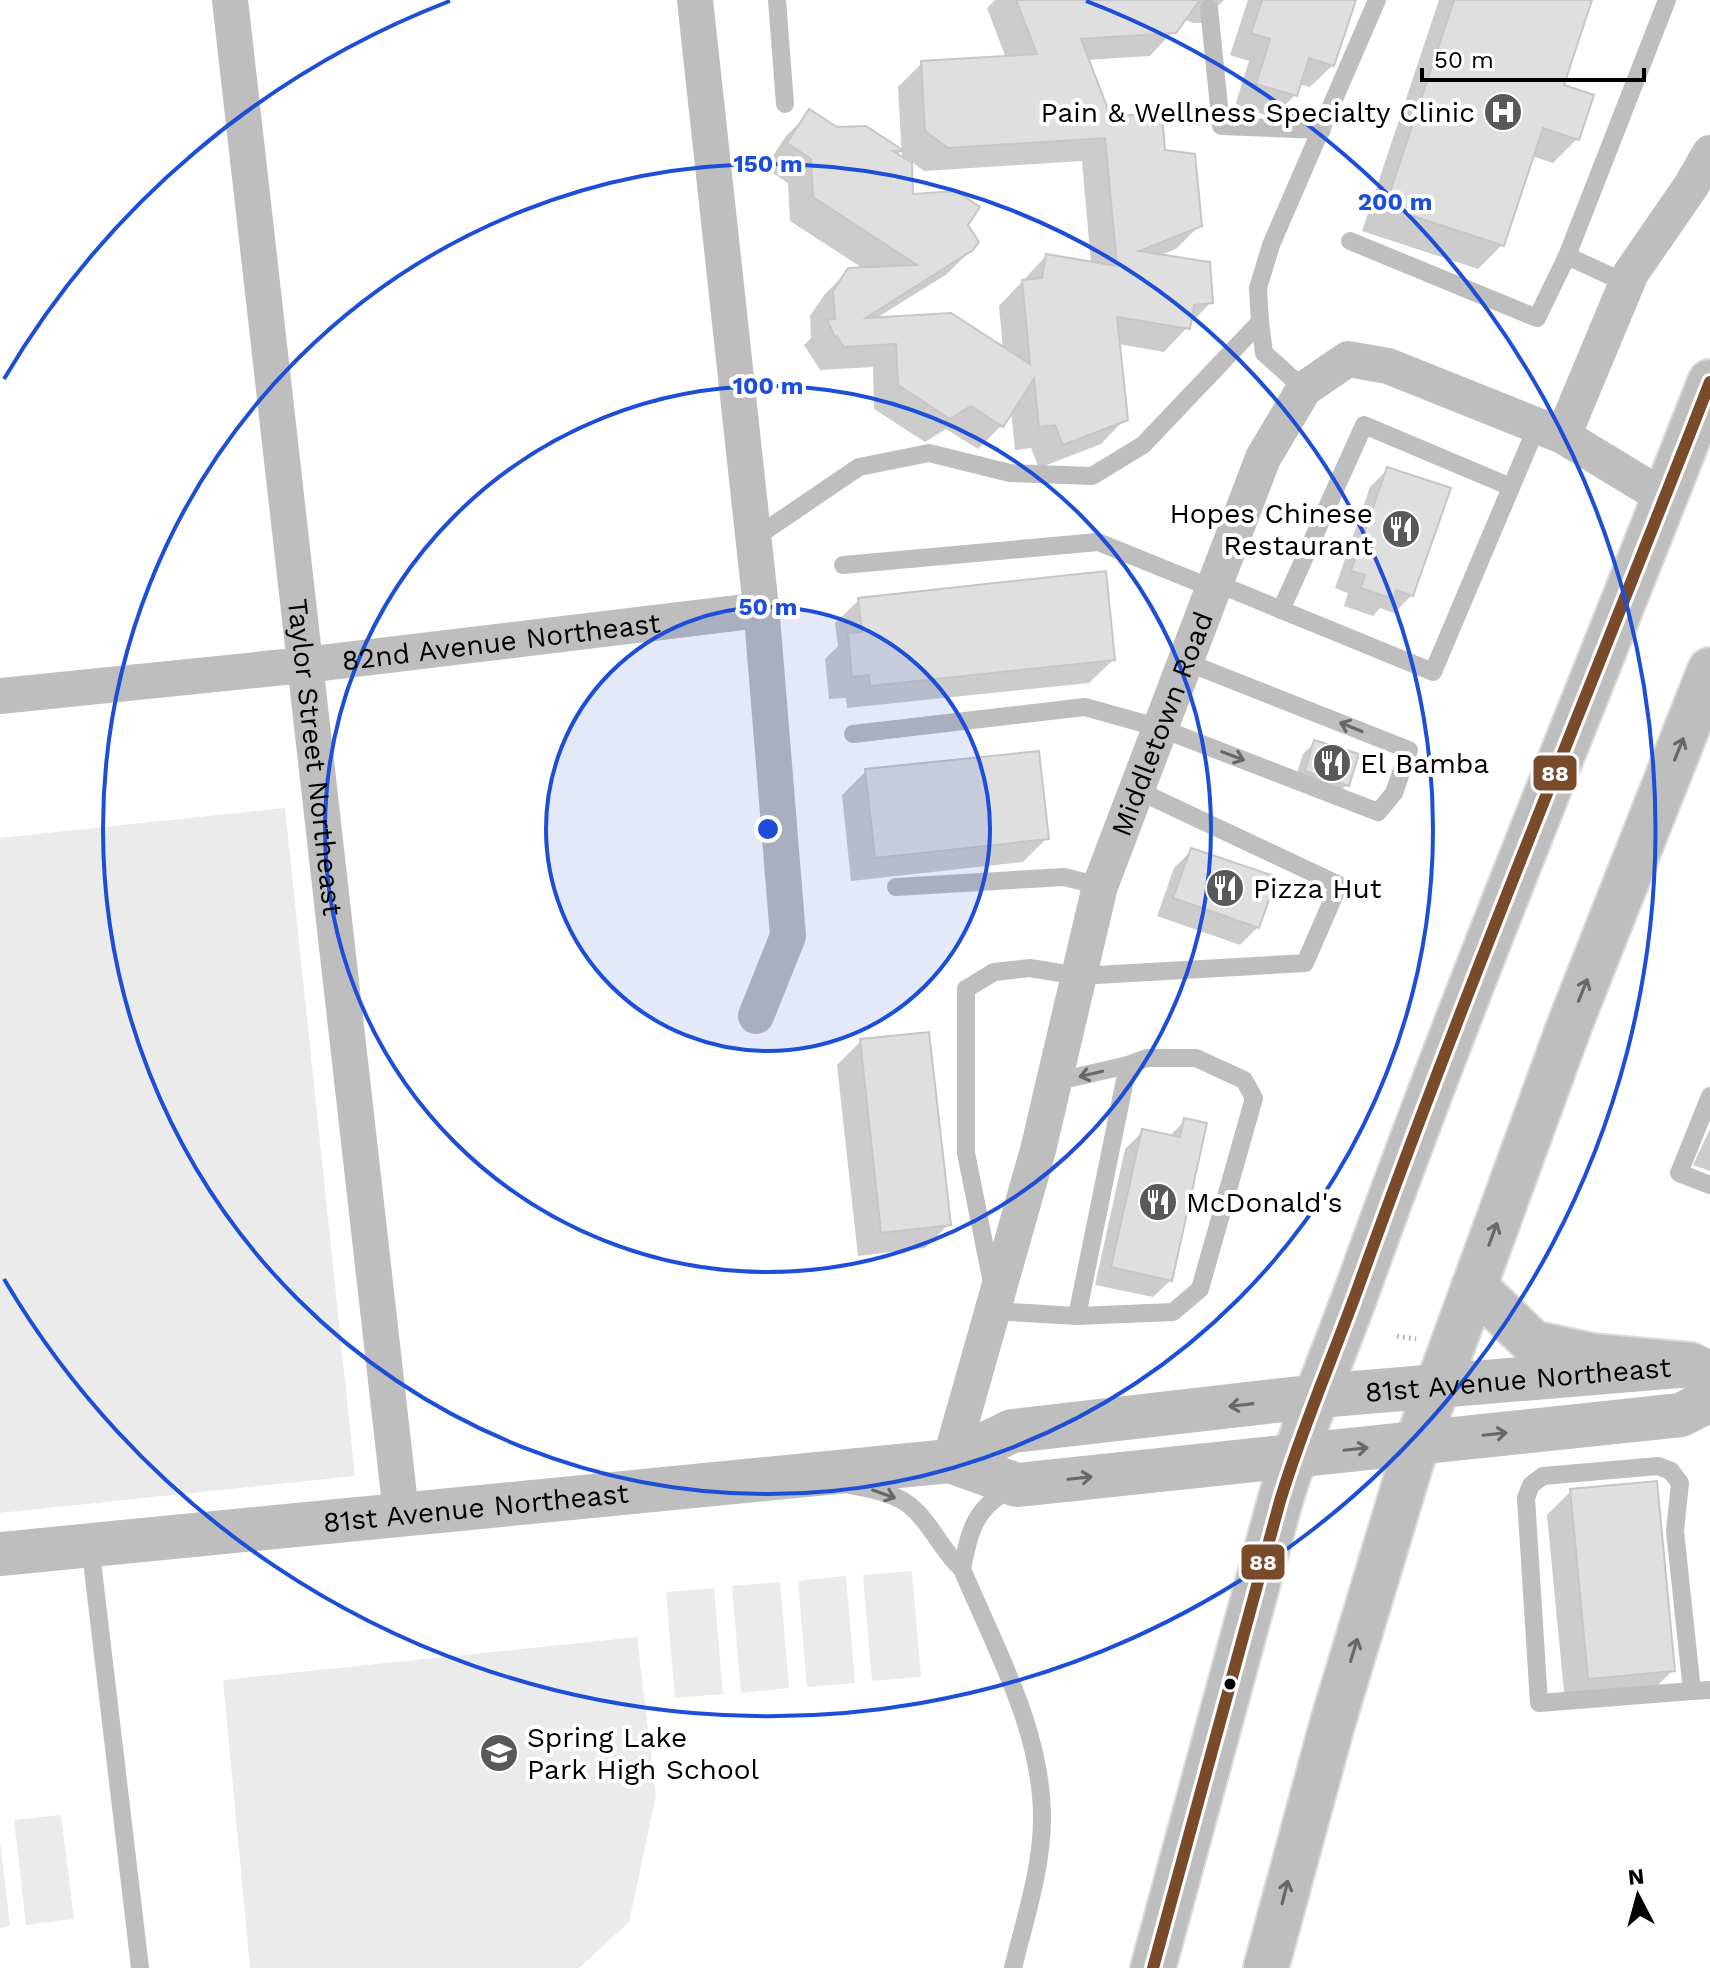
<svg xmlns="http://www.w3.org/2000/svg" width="1710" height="1968" viewBox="0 0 1710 1968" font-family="'Work Sans',sans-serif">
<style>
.green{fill:#ebebeb}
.shadow{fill:#0003;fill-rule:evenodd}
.building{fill:#dfdfdf;stroke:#c6c6c6;stroke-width:2}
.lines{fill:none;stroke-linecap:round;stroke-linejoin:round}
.trunk-casing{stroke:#dbdbdb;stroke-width:48}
.path{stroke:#b9b9b9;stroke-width:5;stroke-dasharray:2 4;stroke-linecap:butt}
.service{stroke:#bebebe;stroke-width:18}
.minor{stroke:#bebebe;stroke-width:36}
.tertiary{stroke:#bebebe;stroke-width:44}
.trunk{stroke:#bebebe;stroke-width:44}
.bus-1-casing{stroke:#fff;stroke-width:18}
.bus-1{stroke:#7a4b2a;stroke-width:12}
.oneway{stroke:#686868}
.ring{fill:none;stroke:#1d4ed8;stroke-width:4}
.bus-dot{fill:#000;stroke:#fff;stroke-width:3}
.labels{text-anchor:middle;stroke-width:8;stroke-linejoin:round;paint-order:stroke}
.poi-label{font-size:28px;fill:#000;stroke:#fff;text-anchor:start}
.street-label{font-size:28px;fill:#000;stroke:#fff}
.centre{fill:#1d4ed8;stroke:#fff;stroke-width:4}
.ring-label{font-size:24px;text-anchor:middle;font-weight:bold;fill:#1d4ed8;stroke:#fff;stroke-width:8;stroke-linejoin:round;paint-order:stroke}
.line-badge{stroke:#fff;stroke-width:3}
.badge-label{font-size:22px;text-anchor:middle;font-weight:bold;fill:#fff}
</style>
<rect width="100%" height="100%" fill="#fff"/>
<!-- green -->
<g class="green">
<path d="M285,808L355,1476L0,1513V838Z"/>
<path d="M912,1571L921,1677L872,1681L863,1575Z"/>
<path d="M846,1576L855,1683L807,1687L798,1581Z"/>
<path d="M780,1582L789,1688L741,1693L732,1586Z"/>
<path d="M714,1588L723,1694L675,1698L666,1592Z"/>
<path d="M637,1637L656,1796L629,1922L579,1968H250L223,1680Z"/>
<path d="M61,1815L74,1919L26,1925L14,1820Z"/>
<path d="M0,1840L10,1926L0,1928Z"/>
</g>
<!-- shadow -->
<g class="shadow">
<path d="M995,0H1224L1201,23H1193L1184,19L1150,56L1087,60L1110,119L1164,151L1200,225L1176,249L1158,256L1211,302L1164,352L1118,344L1125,419L1101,444L1039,468L1031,448L1015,450L1011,410L1001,426L978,449L946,429L925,442L874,409L873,367L820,370L804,345L811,338L810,316L825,294L849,270L864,269L790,221L788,183L765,168L786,136L810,112L836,129L901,151L896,156L902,159L898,87L922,63L1006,58L987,8ZM909,160L924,171L1082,161L1091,264L1046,256L999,306L1003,349L875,319L947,274L972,249L966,225L911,196Z"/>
<path d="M1248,0H1353L1333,65L1310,87L1298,84L1295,95L1273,117L1235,106L1249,61L1230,55Z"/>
<path d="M1439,0H1590L1561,86L1577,139L1553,163L1532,156L1502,245L1478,269L1362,231Z"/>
<path d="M1388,469L1412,595L1394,613L1380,608L1373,616L1344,606L1348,593L1335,588L1370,487Z"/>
<path d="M859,600L1113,660L1089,683L847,708L846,698L829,699L825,659L838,646L835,623Z"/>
<path d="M1315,742L1347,785L1335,796L1294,782L1303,754Z"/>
<path d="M866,771L1047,838L1023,862L851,881L842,795Z"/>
<path d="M1192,850L1258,927L1240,945L1157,916L1174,868Z"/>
<path d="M861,1041L949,1224L925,1248L858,1256L837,1065Z"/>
<path d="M1185,1120L1171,1280L1153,1297L1095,1285L1125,1149L1143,1131L1169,1137Z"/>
<path d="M1710,1129V1171L1693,1165Z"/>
<path d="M1571,1491L1673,1670L1649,1694L1565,1702L1547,1515Z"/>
</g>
<!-- building -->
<g class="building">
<path d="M1016,0H1200L1176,33L1081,39L1111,117L1162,112L1165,150L1195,154L1202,226L1139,251L1210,262L1213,303L1194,305L1190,329L1117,317L1128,420L1063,445L1055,425L1039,427L1034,379L1003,427L971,406L950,419L898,385L896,344L844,347L837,336L835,337L827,320L835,319L833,291L848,268L917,265L813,197L811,159L787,143L809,109L837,127L866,126L904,151H893L912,163L913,194L956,191L980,207L968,225L979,242L973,250L866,318L951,313L1030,364L1022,280L1042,278L1046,254L1117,266L1105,138L948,148L925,131L921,61L1037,54Z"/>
<path d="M1262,0H1356L1334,66L1309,58L1297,96L1256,84L1270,39L1251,33Z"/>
<path d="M1454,0H1592L1564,85L1594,95L1579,140L1543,128L1504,246L1385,207Z"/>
<path d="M1387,467L1451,488L1413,596L1396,590L1393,599L1361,588L1365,575L1351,571Z"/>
<path d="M1106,571L1115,660L870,686L869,675L852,677L848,633L862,632L858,598Z"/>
<path d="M1314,740L1359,754L1349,786L1305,771Z"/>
<path d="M1039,751L1049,839L875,858L865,769Z"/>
<path d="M1191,848L1277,877L1259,928L1173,898Z"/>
<path d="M929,1032L951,1225L881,1233L860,1039Z"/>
<path d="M1184,1118L1207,1123L1172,1281L1111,1267L1142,1129L1180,1137Z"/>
<path d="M1657,1481L1675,1671L1588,1679L1570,1489Z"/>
</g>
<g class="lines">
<!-- trunk casing -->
<g class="trunk-casing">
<g id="trunk">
<path d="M1474,1286L1533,1343L1592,1356L1690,1365"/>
<path d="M1153,1968L1280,1501C1302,1428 1333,1357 1359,1285C1468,981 1593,683 1710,382"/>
<path d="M1266,1968L1332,1725L1417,1443L1570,1024L1710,670"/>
</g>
</g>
<!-- path -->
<path class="path" d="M1397,1336L1416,1339"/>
<!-- service -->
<g class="service">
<path d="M777,0L785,104"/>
<path d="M1209,8L1221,126L1322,130"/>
<path d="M1350,241L1537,318L1567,256"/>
<path d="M1626,283L1567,256L1667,0"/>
<path d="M1260,322L1264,353L1304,389"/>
<path d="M753,539L859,467L929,453L1010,473L1092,476L1143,445L1260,322L1258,288L1271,245L1377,0"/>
<path d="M843,565L1098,542L1214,589"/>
<path d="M1216,583L1433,672L1537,426"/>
<path d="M1281,610L1364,425L1511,487"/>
<path d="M853,734L1085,707L1160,728L1378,812L1394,793L1409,750L1186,662"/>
<path d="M896,887L1064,877L1100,886"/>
<path d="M1054,1082L1128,1065"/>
<path d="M1710,1096L1679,1173L1710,1185"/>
<path d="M992,1283L966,1153V989L994,972L1030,968L1079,976L1305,963L1339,885L1137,790"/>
<path d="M993,1311L1077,1316L1128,1065L1147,1058H1196L1244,1080L1254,1098L1200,1289L1173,1312L1077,1316"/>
<path d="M850,1485C869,1488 894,1493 909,1505C930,1521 941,1550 962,1569C970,1530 974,1508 1012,1488"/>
<path d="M90,1544L140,1968"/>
<path d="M962,1569C995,1648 1042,1730 1042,1818C1042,1868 1025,1919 1013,1968"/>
<path d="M1692,1691L1675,1531L1680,1483L1671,1471L1658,1466L1543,1476L1531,1485L1526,1498L1539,1703L1692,1691L1710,1690"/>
</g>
<!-- minor -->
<g class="minor">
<path id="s1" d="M230,0L401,1513"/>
<path d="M695,0L762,617L788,936L756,1016"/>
<path d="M1563,436L1631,273L1691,186L1710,153"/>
<path id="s2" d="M0,696L305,665L761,610"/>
<path id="s3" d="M950,1461L1038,1150L1100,886L1263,458L1304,389L1348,359L1388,366L1563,436L1665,498"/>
</g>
<!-- tertiary -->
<g class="tertiary">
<path d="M950,1461L1017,1485L1681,1415L1710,1400"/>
<path id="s4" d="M0,1554L950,1461L1012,1431L1318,1396L1690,1365L1710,1372"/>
</g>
<!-- trunk -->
<use href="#trunk" class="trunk"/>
<!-- bus-1 casing -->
<g class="bus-1-casing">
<path id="bus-1" d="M1153,1968L1280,1501C1302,1428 1333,1357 1359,1285C1468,981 1593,683 1710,382"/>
</g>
<!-- bus-1 -->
<use href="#bus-1" class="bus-1"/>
</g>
<!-- one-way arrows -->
<defs><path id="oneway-shaft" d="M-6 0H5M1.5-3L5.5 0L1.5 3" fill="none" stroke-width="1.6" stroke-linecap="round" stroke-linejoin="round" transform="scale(2)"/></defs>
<g class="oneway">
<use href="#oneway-shaft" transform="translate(1351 727) rotate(-158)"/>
<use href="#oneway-shaft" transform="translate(1679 749) rotate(-68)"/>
<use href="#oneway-shaft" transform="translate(1233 756) rotate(21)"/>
<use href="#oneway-shaft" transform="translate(1583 990) rotate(-68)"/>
<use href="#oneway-shaft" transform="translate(1091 1074) rotate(167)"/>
<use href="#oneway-shaft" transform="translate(1493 1234) rotate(-70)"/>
<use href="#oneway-shaft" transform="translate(1241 1405) rotate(173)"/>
<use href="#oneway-shaft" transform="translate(1495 1434) rotate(-6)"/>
<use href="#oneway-shaft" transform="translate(1356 1449) rotate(-6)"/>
<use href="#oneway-shaft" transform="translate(1080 1478) rotate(-6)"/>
<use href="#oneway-shaft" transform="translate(884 1494) rotate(20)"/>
<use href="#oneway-shaft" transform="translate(1354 1650) rotate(-73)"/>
<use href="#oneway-shaft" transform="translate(1285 1892) rotate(-76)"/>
</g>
<!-- distance rings -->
<circle cx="768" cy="829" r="222" fill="#1d4ed8" fill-opacity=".12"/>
<g class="ring">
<circle cx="768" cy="829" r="222"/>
<circle cx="768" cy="829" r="443"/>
<circle cx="768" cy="829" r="665"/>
<path d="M4 379A887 887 0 0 1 450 1M1086 1A887 887 0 1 1 4 1279"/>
</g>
<!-- icons -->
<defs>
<g id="hospital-disc" transform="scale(2)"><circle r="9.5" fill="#595959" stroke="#fff"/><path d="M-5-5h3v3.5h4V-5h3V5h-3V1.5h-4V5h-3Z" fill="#fff"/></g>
<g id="restaurant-disc" transform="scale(2)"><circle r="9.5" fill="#595959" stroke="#fff"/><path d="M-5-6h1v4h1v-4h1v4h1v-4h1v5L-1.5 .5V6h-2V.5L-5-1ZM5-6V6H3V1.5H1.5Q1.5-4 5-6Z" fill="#fff"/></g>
<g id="school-disc" transform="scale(2)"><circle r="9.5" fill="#595959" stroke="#fff"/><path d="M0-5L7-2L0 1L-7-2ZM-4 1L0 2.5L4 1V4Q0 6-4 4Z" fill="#fff"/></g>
</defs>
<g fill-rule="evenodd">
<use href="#hospital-disc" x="1503" y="112"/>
<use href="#restaurant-disc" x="1401" y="529"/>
<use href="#restaurant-disc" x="1332" y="763"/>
<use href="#restaurant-disc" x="1225" y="888"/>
<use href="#restaurant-disc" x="1158" y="1202"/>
<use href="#school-disc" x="499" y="1753"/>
</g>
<!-- markers -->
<circle class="bus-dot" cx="1230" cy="1684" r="7"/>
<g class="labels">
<!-- poi labels -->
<g class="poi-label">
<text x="1475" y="122" text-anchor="end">Pain &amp; Wellness Specialty Clinic</text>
<text x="1373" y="523" text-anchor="end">Hopes Chinese<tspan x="1373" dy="32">Restaurant</tspan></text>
<text x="1360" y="773">El Bamba</text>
<text x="1253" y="898">Pizza Hut</text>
<text x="1186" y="1212">McDonald's</text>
<text x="527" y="1747">Spring Lake<tspan x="527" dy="32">Park High School</tspan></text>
</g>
<!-- street labels -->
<g class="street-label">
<text dy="10" stroke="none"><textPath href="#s2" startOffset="504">82nd Avenue Northeast</textPath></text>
<text dy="10" stroke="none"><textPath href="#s3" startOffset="768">Middletown Road</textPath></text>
<text dy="10" stroke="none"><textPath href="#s1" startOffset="762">Taylor Street Northeast</textPath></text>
<text dy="10" stroke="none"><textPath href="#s4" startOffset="1532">81st Avenue Northeast</textPath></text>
<text dy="10" stroke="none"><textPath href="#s4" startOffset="478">81st Avenue Northeast</textPath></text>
</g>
</g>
<circle cx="768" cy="829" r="12" class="centre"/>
<g class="ring-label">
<text x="768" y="172">150 m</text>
<text x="1395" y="210">200 m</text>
<text x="768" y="394">100 m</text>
<text x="768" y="615">50 m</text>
</g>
<g class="line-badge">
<rect x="1532" y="754" width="46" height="38" rx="8" fill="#7a4b2a"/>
<rect x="1240" y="1543" width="46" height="38" rx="8" fill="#7a4b2a"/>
</g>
<g class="badge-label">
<text x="1555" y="781">88</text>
<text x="1263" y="1570">88</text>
</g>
<!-- north arrow -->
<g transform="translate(1638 1896) rotate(354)" stroke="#ffffff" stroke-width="6" paint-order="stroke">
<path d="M0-6L14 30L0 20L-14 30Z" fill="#000000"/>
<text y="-12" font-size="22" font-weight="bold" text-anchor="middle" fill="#000000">N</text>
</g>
<!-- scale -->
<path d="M1422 68v12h222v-12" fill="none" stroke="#000000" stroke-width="4"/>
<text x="1434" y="68" font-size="24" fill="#000000" stroke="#ffffff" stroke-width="6" paint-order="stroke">50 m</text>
</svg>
